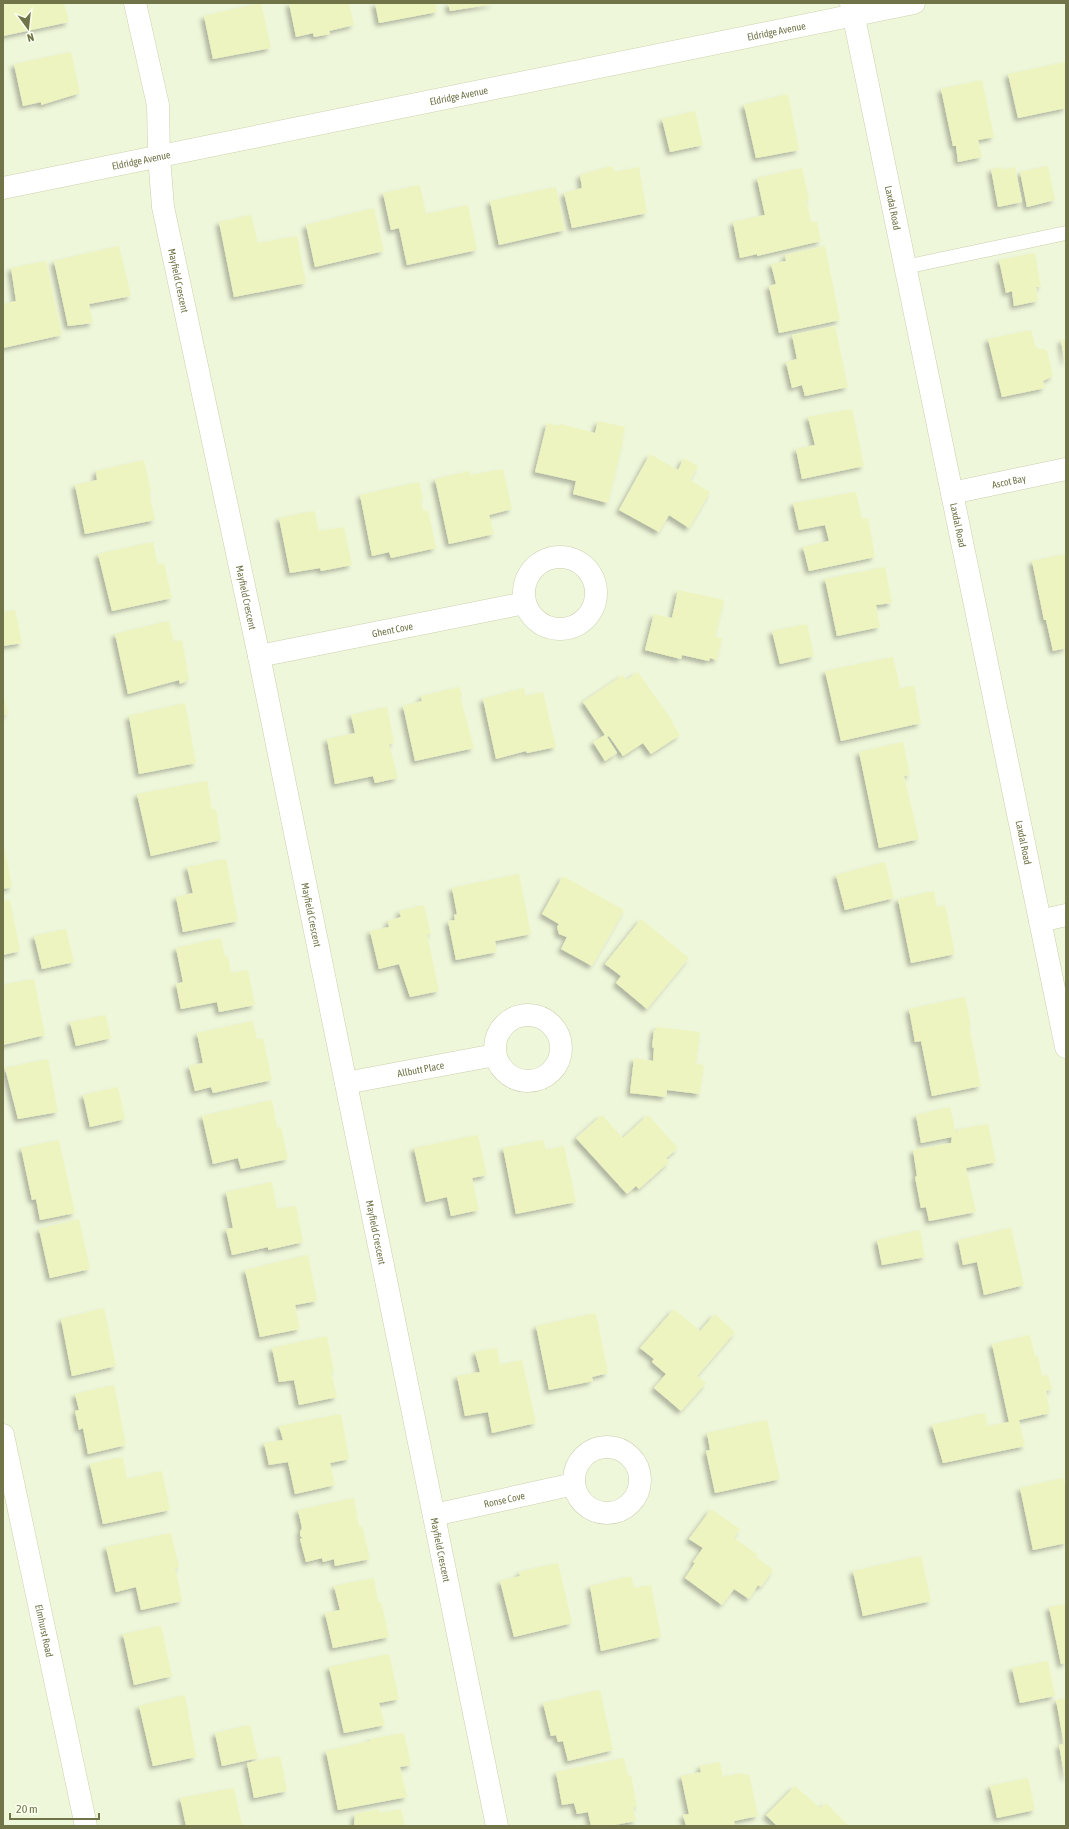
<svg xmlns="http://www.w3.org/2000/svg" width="1069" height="1829" viewBox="0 0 1069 1829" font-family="'Asap Condensed',sans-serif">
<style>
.residential{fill:#eff7da}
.building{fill:#edf4bf;filter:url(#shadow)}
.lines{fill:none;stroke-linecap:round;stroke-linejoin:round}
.lane-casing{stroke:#cad0ad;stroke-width:15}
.street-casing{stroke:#cad0ad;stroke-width:23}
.secondary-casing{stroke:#ccd3ab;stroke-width:23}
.lane{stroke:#fff;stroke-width:14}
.street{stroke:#fff;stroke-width:22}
.secondary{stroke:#fff;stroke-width:22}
.labels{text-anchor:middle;stroke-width:3;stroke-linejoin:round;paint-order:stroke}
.street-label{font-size:10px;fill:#707448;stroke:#fafff0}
</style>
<defs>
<filter id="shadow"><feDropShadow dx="-3.5" dy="3.5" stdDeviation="2" flood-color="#0004"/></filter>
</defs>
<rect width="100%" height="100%" fill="#f6fde9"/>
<!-- residential -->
<rect class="residential" x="3" y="3" width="1063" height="1823"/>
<!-- building -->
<g class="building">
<path d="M3,3H64L69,22L3,36Z"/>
<path d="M261,3L271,48L213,59L204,16Z"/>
<path d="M289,3H349L354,25L329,31L330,34L314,37L313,33L296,37Z"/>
<path d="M375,3H436L437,12L379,23Z"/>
<path d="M448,3H493V4L450,11Z"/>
<path d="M71,52L80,93L41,105V102L23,106L14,64Z"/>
<path d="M1066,62V108L1018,118L1008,74Z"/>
<path d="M982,80L994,137L978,140L982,157L958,162L956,146H953L941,89Z"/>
<path d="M788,94L799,150L756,158L744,105Z"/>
<path d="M695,111L703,145L670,152L662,119Z"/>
<path d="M612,166L615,172L639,167L647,213L572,228L564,193L582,188L580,175Z"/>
<path d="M1048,166L1055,200L1027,207L1020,172Z"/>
<path d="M1002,167V170L1015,167L1022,202L998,207L991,169Z"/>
<path d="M802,168L809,199L806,200L811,222H817L821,241L757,256V254L740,258L733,222L765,215L757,178Z"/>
<path d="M420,185L426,214L468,205L477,250L407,265L399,228L391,230L383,193Z"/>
<path d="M556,187L565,230L499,245L490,201Z"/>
<path d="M374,208L384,251L315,267L306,225Z"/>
<path d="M251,215L258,243L297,236L306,283L234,297L219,222Z"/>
<path d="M119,246L131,296L89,304L93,323L68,326L54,261Z"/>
<path d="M825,246L840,320L779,333L769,286L776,284L771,264L786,261L785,255Z"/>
<path d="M1035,253L1041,287H1036L1038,301L1014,306L1012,291L1006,293L999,260Z"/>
<path d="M46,261L62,335L3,348V304L16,301L11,268Z"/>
<path d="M835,326L848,387L805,396L802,385L792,388L786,362L797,359L792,335Z"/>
<path d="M1031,330L1036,348L1047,350L1053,376L1043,381L1045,388L1002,397L988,339Z"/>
<path d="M1066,339V362H1065L1061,340Z"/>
<path d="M852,409L864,466L802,479L796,449L815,445L808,417Z"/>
<path d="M598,421L625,427L622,440L623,441L608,503L573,494L576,481L535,472L547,423L560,426V424L595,433Z"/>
<path d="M650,454L678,470L684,458L698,466L690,480L710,492L689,528L669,515L659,532L619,510Z"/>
<path d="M144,460L151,492L149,493L155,520L85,534L75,485L97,480L96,471Z"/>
<path d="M503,469L512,509L489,515L494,534L449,544L435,479L470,471V475Z"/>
<path d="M419,482L423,498L420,499L423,511L428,510L436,548L391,558L389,552L372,556L360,495Z"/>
<path d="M856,492L862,519L868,518L875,557L809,571L803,547L829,541L825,525L799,530L793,503Z"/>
<path d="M314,511L319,531L344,527L352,565L321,571L320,568L290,573L279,518Z"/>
<path d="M153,542L158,565L164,563L172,598L112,611L98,554Z"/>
<path d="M1066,554V648L1053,651L1046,620H1044L1032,561Z"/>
<path d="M885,567L892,603L876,605L880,627L837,636L825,579Z"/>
<path d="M678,590L724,600L715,637L722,638L717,660L710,658L709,661L682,655L681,659L645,650L654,614L672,618Z"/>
<path d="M15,610L22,643L3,646V612Z"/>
<path d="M169,621L174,642L182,640L189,680L180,684L179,680L128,694L115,634Z"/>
<path d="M807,624L814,656L780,664L772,631Z"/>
<path d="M893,657L900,687L897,688V689L914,686L921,723L841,741L825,671Z"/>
<path d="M638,672L673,722L672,723L680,735L651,754L643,743L623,756L609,736L607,737L617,753L605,761L593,742L605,735L583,702L623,675L626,680Z"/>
<path d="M460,687L462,696H460L474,748L415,761L403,706L422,701L421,696Z"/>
<path d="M524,688L526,696L543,692L556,747L527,753L526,751L496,759L483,699Z"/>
<path d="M3,693L8,714L3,715Z"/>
<path d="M185,703L196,763L139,774L129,716Z"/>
<path d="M387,707L394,743L389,744L398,778L375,783L373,776L335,784L327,739L355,733L351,715Z"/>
<path d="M903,742L910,775L904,776L919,839L879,848L859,752Z"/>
<path d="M207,781L212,810L216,809L221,840L151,856L137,794Z"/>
<path d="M4,846L12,887L3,889V847Z"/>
<path d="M226,859L238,921L183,932L176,897L193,893L187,867Z"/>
<path d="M885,862L894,898L845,910L836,875Z"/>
<path d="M519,874L531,934L495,941L497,952L456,960L448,921L455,920L454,915L457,914L452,888Z"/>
<path d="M563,876L624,910L592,966L561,949L567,937L559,934L557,927L559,924L542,914Z"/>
<path d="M934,891L937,907L945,905L955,954L911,963L898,899Z"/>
<path d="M10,900L20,951L3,955V902Z"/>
<path d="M424,905L431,934H427L439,991L410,997L399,964L379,969L370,931L389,927L388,921L401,917L399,911Z"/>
<path d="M641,919L689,958L647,1009L616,983L621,976L605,964Z"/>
<path d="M66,929L74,962L42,969L34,936Z"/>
<path d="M221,938L225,957L228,956L231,973L248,970L255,1005L219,1012L217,1002L181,1009L176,984L183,982L176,948Z"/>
<path d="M34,979L45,1035L3,1045V985Z"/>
<path d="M965,997L971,1026H969L981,1086L932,1096L921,1041L915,1042L909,1009Z"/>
<path d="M106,1015L111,1038L76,1046L70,1022Z"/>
<path d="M253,1021L257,1040L263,1038L272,1080L213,1093L211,1087L195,1091L189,1066L203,1063L197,1033Z"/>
<path d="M656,1027L700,1032L696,1064L704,1065L700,1094L667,1090L666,1097L630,1093L634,1058L653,1061L654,1048L652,1047L654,1030H656Z"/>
<path d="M48,1059L58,1112L18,1119L5,1068Z"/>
<path d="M118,1087L125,1119L90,1127L83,1095Z"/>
<path d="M272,1100L277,1128L281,1127L288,1159L241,1169L238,1158L213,1164L202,1116Z"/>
<path d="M950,1107L956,1133L959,1129L988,1124L996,1162L966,1168L976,1212L929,1221L926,1207L921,1208L915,1177L917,1176L913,1150L951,1143L952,1137L921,1143L916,1115Z"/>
<path d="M602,1115L623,1138L648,1115L678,1148L666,1158L669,1162L639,1189L636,1186L627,1194L576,1138Z"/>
<path d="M478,1135L487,1175L472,1178L479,1210L451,1216L447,1197L426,1202L414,1148Z"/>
<path d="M59,1140L75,1213L40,1220L36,1199L32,1200L21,1148Z"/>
<path d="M543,1140L546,1150L564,1146L576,1202L516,1214L503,1148Z"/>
<path d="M272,1182L277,1209L296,1206L303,1242L268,1250V1247L232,1255L226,1229L233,1228L226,1192Z"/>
<path d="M79,1219L90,1269L50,1278L39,1229Z"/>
<path d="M1011,1228L1024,1285L984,1295L977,1262L963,1265L958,1240Z"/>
<path d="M920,1230L925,1257L882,1265L877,1240Z"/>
<path d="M308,1255L317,1301L295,1305L300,1329L260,1337L245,1270Z"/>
<path d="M104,1308L116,1366L72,1376L61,1319Z"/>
<path d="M674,1309L700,1331L715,1314L735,1332L697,1376L706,1383L681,1411L654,1388L666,1374L652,1362L654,1359L640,1348Z"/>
<path d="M596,1313L608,1373L592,1377L593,1381L549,1390L536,1326Z"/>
<path d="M1030,1335L1035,1357L1038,1356L1042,1376L1048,1375L1052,1389L1046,1391L1050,1413L1019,1420L1025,1446L943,1463L932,1425L985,1413L988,1426L1009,1422L992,1344Z"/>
<path d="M327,1336L334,1371L331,1372L337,1397L299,1405L294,1380L279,1382L272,1348Z"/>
<path d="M497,1348L500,1365L522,1360L536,1423L492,1433L488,1412L465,1416L457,1376L480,1372L475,1352Z"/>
<path d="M114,1385L126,1445L88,1454L83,1428L79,1430L75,1411L79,1410L75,1394Z"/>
<path d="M341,1414L349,1459L330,1463L335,1485L295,1494L288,1462L269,1465L264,1443L283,1440L279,1426Z"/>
<path d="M767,1420L780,1479L715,1493L706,1451L710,1450L707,1433Z"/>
<path d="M123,1457L127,1479L162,1471L170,1510L103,1524L90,1464Z"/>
<path d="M1063,1478L1066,1490V1543L1033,1550L1020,1488Z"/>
<path d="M354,1498L359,1527L362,1526L370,1559L335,1566L334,1559L323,1562L322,1558L306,1562L300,1539L303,1538L300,1536V1532L302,1528L298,1510Z"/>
<path d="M711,1509L740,1529L734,1538L757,1554L756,1557L773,1570L761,1587L758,1585L749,1599L734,1589L722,1605L685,1578L695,1563L693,1562L703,1548L689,1539Z"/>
<path d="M171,1533L179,1567L175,1568L182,1601L141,1610L136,1587L116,1592L106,1547Z"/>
<path d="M921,1556L931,1601L863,1616L853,1571Z"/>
<path d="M558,1563L572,1623L514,1637L500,1581L520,1576L519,1572Z"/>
<path d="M631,1576L634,1588L651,1585L661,1637L601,1651L590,1586Z"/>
<path d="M374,1578L378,1602H381L389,1637L333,1648L325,1613L340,1610L334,1586Z"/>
<path d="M1066,1604V1663L1061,1664L1049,1607Z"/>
<path d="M161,1626L172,1676L134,1685L123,1634Z"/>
<path d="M389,1654L399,1699L379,1703L385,1725L344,1733L329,1667Z"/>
<path d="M1048,1661L1055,1696L1020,1703L1012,1668Z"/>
<path d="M600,1690L613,1750L568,1761L563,1741L558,1742L556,1735L551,1736L543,1703Z"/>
<path d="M185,1695L196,1757L153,1766L139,1706Z"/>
<path d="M1066,1698V1778H1065L1059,1745L1064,1744L1056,1700Z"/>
<path d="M250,1725L258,1758L222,1766L215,1733Z"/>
<path d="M404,1733L411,1765L400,1767L407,1797L338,1810L326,1751L370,1741V1739Z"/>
<path d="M280,1756L287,1791L254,1798L247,1763Z"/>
<path d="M624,1758L628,1776L631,1775L637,1807H633L636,1821L609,1826H591L588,1812L577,1814L574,1803L562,1805L556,1772Z"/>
<path d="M720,1762L723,1777L743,1773L744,1775L749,1774L758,1816L734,1821L735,1826H686L683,1815L689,1814L681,1776L701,1772L700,1766Z"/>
<path d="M1028,1778L1035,1810L997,1818L990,1786Z"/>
<path d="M795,1786L820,1808L826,1803L849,1826H777L766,1815Z"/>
<path d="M234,1788L242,1826H186L180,1798Z"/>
<path d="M379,1809L380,1813L401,1809L405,1826H354L355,1814Z"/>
</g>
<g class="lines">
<!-- lane casing -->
<g class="lane-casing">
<path id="lane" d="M905,267L1066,233"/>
</g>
<!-- street casing -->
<g class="street-casing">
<g id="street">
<path id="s1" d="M135,3L158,105L159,156L163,207L259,656L497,1826"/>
<path id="s2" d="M851,3L1066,1047"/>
<path id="s3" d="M952,493L1066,469"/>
<circle cx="560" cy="593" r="36"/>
<path id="s4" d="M259,656L525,603"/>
<path d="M1040,921L1066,915"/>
<circle cx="528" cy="1048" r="33"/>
<path id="s5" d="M346,1083L495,1055"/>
<circle cx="607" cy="1480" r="33"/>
<path id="s6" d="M434,1515L574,1484"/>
</g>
</g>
<!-- secondary casing -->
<g class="secondary-casing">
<g id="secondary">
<path id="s7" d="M3,188L914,3"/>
<path id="s8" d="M3,1435L86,1826"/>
</g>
</g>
<!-- lane -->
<use href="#lane" class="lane"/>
<!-- street -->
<use href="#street" class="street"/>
<!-- secondary -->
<use href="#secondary" class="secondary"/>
</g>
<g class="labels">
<!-- street labels -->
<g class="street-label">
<text dy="4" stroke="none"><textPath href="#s7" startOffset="789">Eldridge Avenue</textPath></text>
<text dy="4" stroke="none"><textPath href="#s7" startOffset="465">Eldridge Avenue</textPath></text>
<text dy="4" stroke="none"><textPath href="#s7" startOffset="141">Eldridge Avenue</textPath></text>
<text dy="4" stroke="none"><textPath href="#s2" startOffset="209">Laxdal Road</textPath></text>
<text dy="4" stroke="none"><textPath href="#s1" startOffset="282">Mayfield Crescent</textPath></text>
<text dy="4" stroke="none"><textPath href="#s3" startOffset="58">Ascot Bay</textPath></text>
<text dy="4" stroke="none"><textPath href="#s2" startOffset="533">Laxdal Road</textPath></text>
<text dy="4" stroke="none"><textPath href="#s1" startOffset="606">Mayfield Crescent</textPath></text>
<text dy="4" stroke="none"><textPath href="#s4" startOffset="136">Ghent Cove</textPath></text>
<text dy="4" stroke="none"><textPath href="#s2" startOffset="857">Laxdal Road</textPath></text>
<text dy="4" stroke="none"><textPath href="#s1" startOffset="930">Mayfield Crescent</textPath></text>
<text dy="4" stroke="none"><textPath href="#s5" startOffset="76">Allbutt Place</textPath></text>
<text dy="4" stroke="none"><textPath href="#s1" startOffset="1254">Mayfield Crescent</textPath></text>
<text dy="4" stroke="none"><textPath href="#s6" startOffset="72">Ronse Cove</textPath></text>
<text dy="4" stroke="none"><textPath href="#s1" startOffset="1578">Mayfield Crescent</textPath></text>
<text dy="4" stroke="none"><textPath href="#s8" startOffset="200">Elmhurst Road</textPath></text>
</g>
</g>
<!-- border -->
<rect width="1069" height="1829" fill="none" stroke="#707448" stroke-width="8"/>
<!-- north arrow -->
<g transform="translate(28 28) rotate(165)" stroke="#fafff0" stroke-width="3" paint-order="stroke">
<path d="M0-3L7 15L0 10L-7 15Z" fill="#707448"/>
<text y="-6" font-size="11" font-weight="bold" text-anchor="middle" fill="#707448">N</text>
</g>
<!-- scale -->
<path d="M10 1813v6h89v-6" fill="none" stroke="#707448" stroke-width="2"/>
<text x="16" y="1813" font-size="12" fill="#707448" stroke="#fafff0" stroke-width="3" paint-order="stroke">20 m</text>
</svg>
